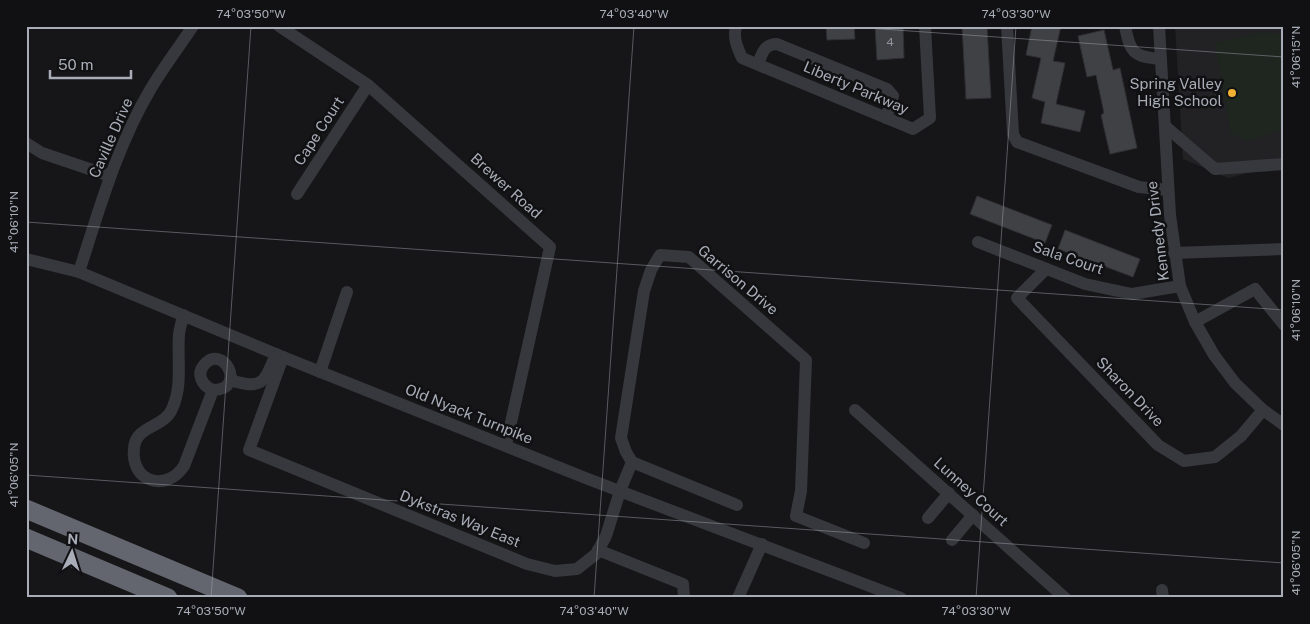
<svg xmlns="http://www.w3.org/2000/svg" width="1310" height="624" viewBox="0 0 1310 624" font-family="'Public Sans',sans-serif">
<style>
.built{fill:#222225}
.green{fill:#1e261f}
.building{fill:#404145;stroke:#303034}
.lines{fill:none;stroke-linecap:round;stroke-linejoin:round}
.minor{stroke:#37383d;stroke-width:12}
.highway{stroke:#63666e;stroke-width:19}
.ticks{fill:none;stroke:#a8adb8;stroke-width:1;stroke-opacity:0.45}
.poi-dot{fill:#f2b134;stroke:#111113;stroke-width:2}
.labels{text-anchor:middle;stroke-width:5;stroke-linejoin:round;paint-order:stroke}
.number-label{font-size:12px;fill:#8e929b}
.poi-label{font-size:15px;fill:#a8adb8;stroke:#111113;text-anchor:end}
.street-label{font-size:15px;fill:#a8adb8;stroke:#111113}
.neatline{fill:none;stroke:#a8adb8;stroke-width:2}
.ticks-label{font-size:12px;text-anchor:middle;fill:#a8adb8}
</style>
<rect width="100%" height="100%" fill="#161618"/>
<!-- built -->
<path class="built" d="M1175,26H1284V164L1228,178L1183,159Z"/>
<!-- green -->
<path class="green" d="M1263,32L1284,35V129L1247,141L1231,133L1215,43Z"/>
<!-- building -->
<g class="building">
<path d="M826,26H854L855,39L827,40Z"/>
<path d="M875,26H903L904,58L877,60Z"/>
<path d="M962,26H987L991,98L966,99Z"/>
<path d="M1032,26H1061L1053,61L1065,63L1056,104L1085,111L1080,132L1041,123L1045,102L1032,98L1041,58L1026,55Z"/>
<path d="M1104,30L1113,70L1120,68L1137,148L1110,154L1101,115L1104,113L1096,75L1087,77L1078,36Z"/>
<path d="M977,196L1052,225L1045,243L970,214Z"/>
<path d="M1065,230L1140,259L1133,277L1058,249Z"/>
</g>
<g class="lines">
<!-- minor -->
<g class="minor">
<path d="M279,26L368,85L550,247L506,445"/>
<path d="M736,26C733,38 737,47 742,58L913,129L930,118L925,26"/>
<path d="M1007,26L1013,134L1017,142L1139,187L1168,190"/>
<path d="M1125,26C1130,53 1134,57 1161,59"/>
<path d="M1159,26L1170,215L1180,286L1195,322L1214,355L1235,383L1263,410L1284,425"/>
<path d="M758,64C762,54 764,44 777,44L887,89L893,96L886,118"/>
<path d="M1165,126L1215,169L1284,164"/>
<path d="M26,143L42,153L110,176"/>
<path d="M297,194L368,85"/>
<path d="M978,242L1085,284L1132,294L1180,286"/>
<path d="M1174,253L1284,249"/>
<path d="M26,259L79,272L283,357L588,479L901,598"/>
<path d="M1046,269L1017,298L1158,445L1184,461L1215,457L1241,436L1263,410"/>
<path d="M79,272C99,210 117,146 150,90C163,68 179,47 193,26"/>
<path d="M183,315C182,321 180,328 179,334C177,359 183,386 172,409C164,428 136,425 134,448C130,482 166,493 184,466L213,390C202,386 196,374 204,365C223,342 248,390 213,390"/>
<path d="M1195,322L1255,289L1284,325"/>
<path d="M283,357L249,450L527,564L555,571L577,569L596,554L606,536L620,491L632,462"/>
<path d="M320,372L347,292"/>
<path d="M230,380C263,390 264,383 276,354"/>
<path d="M855,410L1065,598"/>
<path d="M737,505L632,462L626,452L621,438L644,291L651,270L660,255L689,257L806,360L801,491L796,516L864,543"/>
<path d="M928,518L949,493"/>
<path d="M952,540L973,515"/>
<path d="M598,550L683,584L684,598"/>
<path d="M1162,590L1163,598"/>
<path d="M738,598L762,544"/>
</g>
<!-- highway -->
<g class="highway">
<path d="M26,509L238,598"/>
<path d="M26,538L168,598"/>
</g>
</g>
<!-- ticks -->
<path class="ticks" d="M838,26L1284,57M26,222L1284,310M26,475L1284,563M211,598L251,26M594,598L634,26M976,598L1016,26"/>
<!-- markers -->
<circle class="poi-dot" cx="1232" cy="93" r="5"/>
<g class="labels">
<!-- number labels -->
<g class="number-label">
<text x="890" y="46">4</text>
</g>
<!-- poi labels -->
<g class="poi-label">
<text x="1222" y="89">Spring Valley<tspan x="1222" dy="17">High School</tspan></text>
</g>
<!-- street labels -->
<g class="street-label">
<text transform="translate(856 88) rotate(23)" y="5">Liberty Parkway</text>
<text transform="translate(319 131) rotate(-57)" y="5">Cape Court</text>
<text transform="translate(111 138) rotate(-66)" y="5">Caville Drive</text>
<text transform="translate(506 186) rotate(42)" y="5">Brewer Road</text>
<text transform="translate(1158 231) rotate(-97)" y="5">Kennedy Drive</text>
<text transform="translate(1068 258) rotate(19)" y="5">Sala Court</text>
<text transform="translate(738 280) rotate(40)" y="5">Garrison Drive</text>
<text transform="translate(1130 392) rotate(46)" y="5">Sharon Drive</text>
<text transform="translate(469 414) rotate(22)" y="5">Old Nyack Turnpike</text>
<text transform="translate(971 492) rotate(42)" y="5">Lunney Court</text>
<text transform="translate(460 519) rotate(22)" y="5">Dykstras Way East</text>
</g>
</g>
<!-- border -->
<rect width="1310" height="624" fill="none" stroke="#111113" stroke-width="55"/>
<!-- north arrow -->
<g transform="translate(72 552) rotate(4)" stroke="#111113" stroke-width="4" paint-order="stroke">
<path d="M0-4L9 19L0 12L-9 19Z" fill="#a8adb8"/>
<text y="-8" font-size="14" font-weight="bold" text-anchor="middle" fill="#a8adb8">N</text>
</g>
<!-- scale -->
<path d="M50 70v8h81v-8" fill="none" stroke="#a8adb8" stroke-width="2.5"/>
<text x="58" y="70" font-size="15" fill="#a8adb8" stroke="#111113" stroke-width="4" paint-order="stroke">50 m</text>
<rect x="28" y="28" width="1254" height="568" class="neatline"/>
<g class="ticks-label">
<text x="251" y="18">74°03'50"W</text>
<text x="634" y="18">74°03'40"W</text>
<text x="1016" y="18">74°03'30"W</text>
<text transform="translate(1296 57) rotate(-90)" y="4">41°06'15"N</text>
<text transform="translate(14 222) rotate(-90)" y="4">41°06'10"N</text>
<text transform="translate(1296 310) rotate(-90)" y="4">41°06'10"N</text>
<text transform="translate(14 475) rotate(-90)" y="4">41°06'05"N</text>
<text transform="translate(1296 563) rotate(-90)" y="4">41°06'05"N</text>
<text x="211" y="615">74°03'50"W</text>
<text x="594" y="615">74°03'40"W</text>
<text x="976" y="615">74°03'30"W</text>
</g>
</svg>
